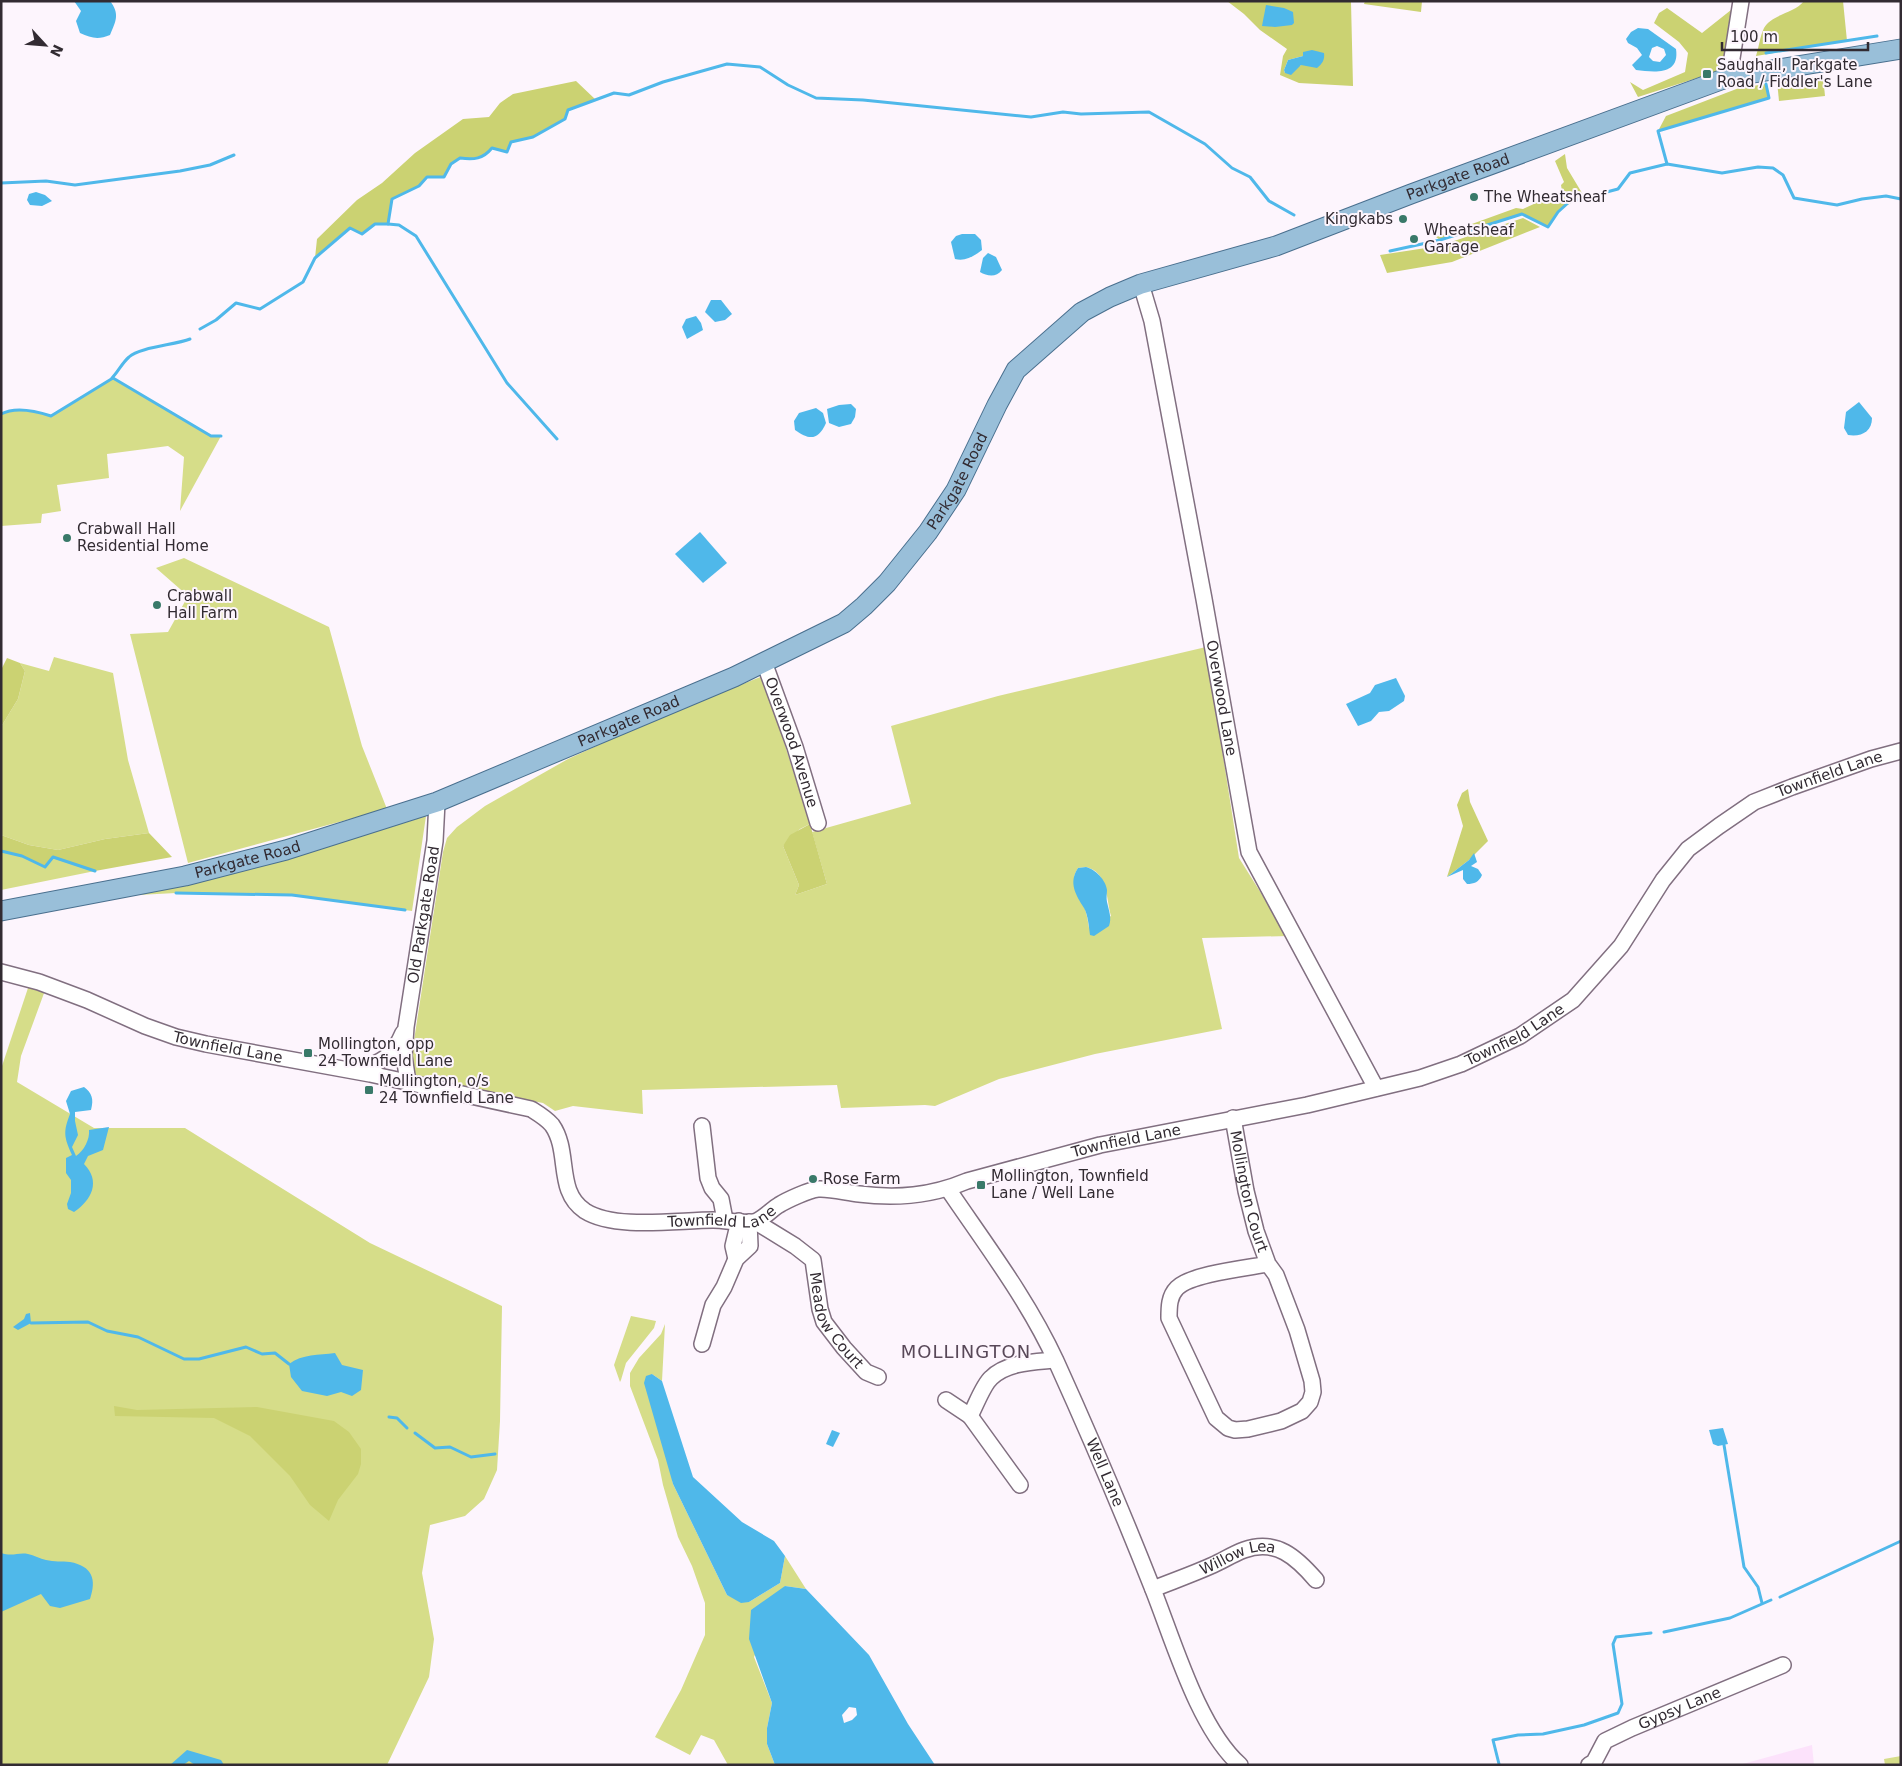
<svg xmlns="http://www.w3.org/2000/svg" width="1902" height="1766" viewBox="0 0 1902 1766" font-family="'DejaVu Sans',sans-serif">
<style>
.built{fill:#fce2fb}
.green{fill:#d6dd89;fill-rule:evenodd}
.forest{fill:#cbd272;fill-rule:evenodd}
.water{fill:#4fb8ea;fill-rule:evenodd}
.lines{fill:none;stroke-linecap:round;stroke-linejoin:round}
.stream{stroke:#4fb8ea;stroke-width:3}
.minor-casing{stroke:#816f80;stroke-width:18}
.major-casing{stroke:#496f8e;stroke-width:21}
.minor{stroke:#fff;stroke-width:15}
.major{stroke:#99bfd9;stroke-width:19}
.poi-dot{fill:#397969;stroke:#fdf5fd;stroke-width:2}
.labels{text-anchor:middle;stroke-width:4;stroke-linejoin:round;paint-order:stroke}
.poi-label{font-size:15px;fill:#322b32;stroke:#fdf5fd;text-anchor:start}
.street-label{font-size:15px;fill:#322b32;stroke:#fdf5fd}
.quarter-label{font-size:18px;letter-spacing:1px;fill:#584858;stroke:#fdf5fd}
</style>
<rect width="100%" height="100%" fill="#fdf5fd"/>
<!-- built -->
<path class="built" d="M1812,1745L1814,1765H1739Z"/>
<!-- green -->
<g class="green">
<path d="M113,378L211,436H221L180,511L184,457L168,446L107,454L109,478L57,485L61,511L42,514L41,523L1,526V414C16,406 36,411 51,416Z"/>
<path d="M184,558L329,627L362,746L387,809L188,863L130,634L168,632L188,596L156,568Z"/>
<path d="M1206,647L1239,858L1288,936L1202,938L1222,1029L1095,1054L999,1079L935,1106L925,1105L841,1108L837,1085L642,1090L643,1114L573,1106L555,1111L543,1103L425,1080C414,1076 412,1071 411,1060L443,852L447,838L457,827L485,806L568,759L664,715L763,676L810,824L800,829L783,846L799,885L795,895L827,884L812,832L911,804L891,726L998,696ZM1086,867C1108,872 1106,898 1111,916L1089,928C1088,922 1087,915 1085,909C1079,894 1068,883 1078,868Z"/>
<path d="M54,657L113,673L128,760L149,833L105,839L58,850L29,845L1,835V727L18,699L25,671L20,663L49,671Z"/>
<path d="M426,816L412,911L292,895L176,893L138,895C236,876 330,846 426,816Z"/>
<path d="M1,851L22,856L45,867L53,857L95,871L1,890Z"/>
<path d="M31,979L47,985L21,1056L17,1082L94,1128H185L370,1243L502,1306L500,1421L497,1470L484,1499L465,1516L430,1525L422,1573L434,1639L429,1677L387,1765H1V1069Z"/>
<path d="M631,1316L656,1321L654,1328L626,1363L621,1380L620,1382L614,1365Z"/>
<path d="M665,1324L662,1381L652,1374L673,1484L727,1595L749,1602L780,1583L785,1556L806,1589L785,1586L754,1657L772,1703L767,1728V1744L775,1765H728L714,1740L701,1735L690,1755L655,1737L681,1690L705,1635V1603L692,1566L678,1537L663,1485L658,1460L630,1386V1373L639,1358L661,1334Z"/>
<path d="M1901,1756V1765H1885L1884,1759Z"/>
</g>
<!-- forest -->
<g class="forest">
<path d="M1227,1L1351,2L1353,86L1299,83L1280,75L1283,56L1287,49L1260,30L1244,14ZM1303,56L1301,65L1285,73L1284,70L1288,60Z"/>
<path d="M1365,1H1422L1421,12L1364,4Z"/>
<path d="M1804,1H1843L1847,41L1756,56C1759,47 1760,36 1764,28C1772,14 1795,13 1804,1Z"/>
<path d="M1667,8L1702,33L1731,10L1722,70L1638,97L1630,82L1643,90L1685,72L1688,53L1679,42L1654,23L1659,13Z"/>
<path d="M1823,76L1825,96L1779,101L1777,81Z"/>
<path d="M576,81L596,100L568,110L565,119L533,137L511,142L507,152L492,148C483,160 474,160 460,158L451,164L444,177H427L419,186L393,199L388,224H375L362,234L350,228L315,258L317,239L357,200L382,183L415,153L463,119L489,117L500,103L513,94Z"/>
<path d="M1766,84L1769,98L1658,131L1666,116L1739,88Z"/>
<path d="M1565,154L1567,168L1585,198C1565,204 1559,209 1548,227L1522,214L1440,240L1436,237L1516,208L1523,209L1562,191L1561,185L1564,182L1555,161Z"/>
<path d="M1523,218L1540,227L1452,262L1387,273L1380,255L1439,246Z"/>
<path d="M7,658L20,663L25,671L18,699L1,727V670Z"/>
<path d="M1468,789L1470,802L1488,841L1469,860L1447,877L1463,826L1457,805L1462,793Z"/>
<path d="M810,824L827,884L795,895L799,885L783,846L790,835Z"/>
<path d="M149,833L172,857L95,871L53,858L45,867L22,856L1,851V835L29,845L58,850L105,839Z"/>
<path d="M114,1406L137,1410L257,1407L334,1421L349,1432L361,1449V1464L358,1474L338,1500L329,1521L310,1505L290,1476L250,1436L214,1418L115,1416Z"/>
</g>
<!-- water -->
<g class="water">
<path d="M74,1H110C120,14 116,21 110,35C98,40 91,38 80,33L76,21L81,11Z"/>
<path d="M1266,5L1284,8L1293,12L1294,23L1292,25L1275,27L1262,26Z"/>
<path d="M1638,28L1648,29L1676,49C1680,76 1654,72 1636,70L1632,65L1642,55L1637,48L1628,43L1626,39L1631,32ZM1657,46L1664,49L1666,55L1660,62L1653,61L1649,57L1652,48Z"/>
<path d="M1312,50L1324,53C1325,60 1322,64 1317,68L1301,65L1291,75L1285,73L1284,70L1288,60L1303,56V52Z"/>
<path d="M36,192L45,195L52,201L42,206L30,205L27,200L29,194Z"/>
<path d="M962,234H975L981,240L982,250C974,256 965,262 955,259L951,242L956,236Z"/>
<path d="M988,253L996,257L1002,270C996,278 987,276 980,272L983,258Z"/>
<path d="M711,300H721L732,314L725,320L715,322L705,312Z"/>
<path d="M696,316L701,323L703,330L687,339L682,327L686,319Z"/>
<path d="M1859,402L1872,418C1872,432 1861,437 1848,435L1844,428L1846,412Z"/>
<path d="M851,404L856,409L855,417L851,424L839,427L829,423L827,409L839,405Z"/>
<path d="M816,408L823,413L826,423C818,441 809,440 795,430L794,421L799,413Z"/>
<path d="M700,532L727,563L703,583L675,554Z"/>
<path d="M1396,678L1405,696L1404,701L1389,711L1379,712L1371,721L1358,726L1346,704L1370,693L1375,685Z"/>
<path d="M1474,853L1477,862L1471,866L1478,869L1482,875C1479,882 1474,884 1467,884L1463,879V870L1447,877L1469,860Z"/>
<path d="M1086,867C1095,869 1106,880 1107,890C1107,894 1106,898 1107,902C1109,911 1112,918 1109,926L1094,936L1090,935C1089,927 1088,915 1084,908C1076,895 1068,883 1078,868Z"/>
<path d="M84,1087C92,1093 94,1099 91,1110L75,1112V1121L78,1135L72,1147L76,1156C84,1151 90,1139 89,1130L109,1127L103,1150L88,1156L84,1164C101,1181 92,1200 74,1212L68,1209L67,1204L71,1193V1180L66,1173V1158L72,1155C64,1137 63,1132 70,1114L66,1101L71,1091Z"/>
<path d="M30,1313L31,1323L18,1330L13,1327L24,1319L26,1314Z"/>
<path d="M335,1353L342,1365L363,1370L361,1390L352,1396L341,1392L327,1396L302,1391L291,1377L289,1364C302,1354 319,1355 335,1353Z"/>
<path d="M652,1374L662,1381L693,1477L742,1522L774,1541L785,1556L780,1583L749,1602L741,1603L727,1595L673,1484L644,1383L646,1376Z"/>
<path d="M1723,1428L1728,1444L1718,1446L1713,1444L1709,1430Z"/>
<path d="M832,1430L840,1433L833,1447L826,1444Z"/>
<path d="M1,1553C13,1557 18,1552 28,1554C34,1555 40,1559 46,1560C54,1562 62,1561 70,1562C92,1566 97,1579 90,1599L60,1608L50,1606L41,1594L1,1612Z"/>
<path d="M785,1586L806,1589L869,1655L908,1724L935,1765H775L767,1744V1728L772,1703L749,1639L751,1610ZM849,1707L856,1708L857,1715L852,1720L844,1723L842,1715Z"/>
<path d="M187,1750L221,1760L224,1765H195L189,1761L183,1765H170Z"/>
</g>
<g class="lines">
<!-- stream -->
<g class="stream">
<path d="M1766,53L1877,36"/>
<path d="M1667,164L1658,131L1769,98L1766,84"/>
<path d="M1,183L46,181L75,185L180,171L210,165L234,155"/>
<path d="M388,224L399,225L416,236L507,383L557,439"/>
<path d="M1390,251L1440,240L1522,214L1548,227L1558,212L1569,202L1618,189L1630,173L1667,164L1722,173L1758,167L1773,168L1783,175L1794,198L1837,205L1862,199L1886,196L1901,199"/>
<path d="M200,329L216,320L236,303L260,309L303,282L315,258L350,228L362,234L375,224H388L392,199L419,186L427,177H444L451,164L460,158C474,160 483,159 492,148L507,152L511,142L533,137L565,119L568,110L614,93L629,95L663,82L727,64L760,67L788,85L816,98L863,100L1031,117L1063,112L1081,114L1149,112L1205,144L1232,168L1250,177L1269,201L1294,215"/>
<path d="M112,378C118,372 122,363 129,357C140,347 175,345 190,339"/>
<path d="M1,414C16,406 36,411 51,416L113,378L211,436H221"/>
<path d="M1,851L22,856L45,867L53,857L95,871"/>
<path d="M176,893L292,895L405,910"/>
<path d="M31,1323L88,1322L107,1331L138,1337L184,1359H199L246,1347L262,1354L275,1353L289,1364"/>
<path d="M389,1417L397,1418L407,1428"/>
<path d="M415,1433L435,1448L450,1447L471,1457L495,1454"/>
<path d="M1724,1445L1744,1567L1758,1587L1762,1603"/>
<path d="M1780,1597L1901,1541"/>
<path d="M1664,1632L1730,1618L1771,1600"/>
<path d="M1499,1764L1493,1740L1518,1735L1543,1734L1584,1725L1618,1713L1622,1704L1613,1644L1616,1637L1651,1633"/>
</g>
<!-- minor casing -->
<g class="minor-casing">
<g id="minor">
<path d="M1729,77L1741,1"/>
<path id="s1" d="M1141,284L1152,321L1204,599L1249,852L1376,1088"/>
<path id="s2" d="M764,662L795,747L818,823"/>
<path id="s3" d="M1,972L39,982L87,1000L145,1026L176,1037L206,1044L370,1074L531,1109C539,1114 546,1118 552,1125C571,1152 555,1191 585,1211C615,1230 678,1220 713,1220C726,1220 742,1224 754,1222C762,1220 772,1209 779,1205C787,1200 809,1190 818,1189C829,1188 848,1193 859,1194C897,1199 931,1196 967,1181L1100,1145L1307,1105L1420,1078L1461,1064L1520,1036L1573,1000L1621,946L1663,880L1688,849L1719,826L1754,802L1792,787L1871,759L1901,751"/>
<path d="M358,1071C381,1062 393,1057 403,1033"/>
<path id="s4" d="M408,1082L404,1056L406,1027L435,841L437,802"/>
<path id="s5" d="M1233,1118L1246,1191L1256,1231L1268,1264L1276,1275L1297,1330L1312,1381L1313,1392L1310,1402L1302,1411L1281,1421L1248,1429L1235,1430L1228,1428L1216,1418L1169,1318C1169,1307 1169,1296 1177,1288C1191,1274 1247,1268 1268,1264"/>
<path d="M702,1126L708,1178L712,1188L721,1199L725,1220"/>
<path id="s6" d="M948,1189C986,1245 1028,1300 1056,1361C1090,1436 1122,1511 1152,1587C1173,1639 1198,1728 1240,1765"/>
<path id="s7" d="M756,1222L795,1246L813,1260L820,1309L824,1322L844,1348L866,1372L878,1377"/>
<path d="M736,1259L733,1246L739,1221"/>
<path d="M702,1344L713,1305L724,1287L736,1259L750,1246L749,1222"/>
<path d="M946,1400L970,1416C976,1405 983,1385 991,1378C1007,1362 1035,1362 1055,1360"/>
<path d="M970,1416L1020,1485"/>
<path id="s8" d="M1153,1589C1173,1581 1193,1574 1213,1565C1224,1560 1233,1554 1244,1550C1276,1538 1297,1558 1316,1580"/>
<path id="s9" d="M1589,1765L1594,1762L1605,1741L1632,1728L1783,1665"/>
</g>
</g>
<!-- major casing -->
<g class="major-casing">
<g id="major">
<path id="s10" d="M1,911L185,876L286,850L437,802L734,677L844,623L864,606L887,583L928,532L956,490L997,405L1016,370L1082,312L1110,297L1141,284L1276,246L1411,194L1729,77L1901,49"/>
</g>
</g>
<!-- minor -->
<use href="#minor" class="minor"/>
<!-- major -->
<use href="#major" class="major"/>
</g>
<!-- markers -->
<g class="poi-dot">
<rect x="1702" y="69" width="10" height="10" rx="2.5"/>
<circle cx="1474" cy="197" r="5"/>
<circle cx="1403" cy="219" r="5"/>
<circle cx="1414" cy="239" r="5"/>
<circle cx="67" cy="538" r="5"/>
<circle cx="157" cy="605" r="5"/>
<rect x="303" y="1048" width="10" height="10" rx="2.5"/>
<rect x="364" y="1085" width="10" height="10" rx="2.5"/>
<circle cx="813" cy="1179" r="5"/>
<rect x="976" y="1180" width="10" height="10" rx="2.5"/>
</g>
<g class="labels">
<!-- poi labels -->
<g class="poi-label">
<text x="1717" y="70">Saughall, Parkgate<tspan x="1717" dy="17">Road / Fiddler's Lane</tspan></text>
<text x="1484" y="202">The Wheatsheaf</text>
<text x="1393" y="224" text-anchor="end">Kingkabs</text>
<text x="1424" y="235">Wheatsheaf<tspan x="1424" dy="17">Garage</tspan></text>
<text x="77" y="534">Crabwall Hall<tspan x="77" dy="17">Residential Home</tspan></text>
<text x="167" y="601">Crabwall<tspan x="167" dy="17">Hall Farm</tspan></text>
<text x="318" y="1049">Mollington, opp<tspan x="318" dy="17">24 Townfield Lane</tspan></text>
<text x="379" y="1086">Mollington, o/s<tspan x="379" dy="17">24 Townfield Lane</tspan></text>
<text x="991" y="1181">Mollington, Townfield<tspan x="991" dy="17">Lane / Well Lane</tspan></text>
<text x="823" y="1184">Rose Farm</text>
</g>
<!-- street labels -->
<g class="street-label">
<text dy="5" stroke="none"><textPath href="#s10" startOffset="1692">Parkgate Road</textPath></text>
<text dy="5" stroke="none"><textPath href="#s10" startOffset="1078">Parkgate Road</textPath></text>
<text dy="5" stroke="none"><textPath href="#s1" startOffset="422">Overwood Lane</textPath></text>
<text dy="5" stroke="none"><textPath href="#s10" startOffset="658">Parkgate Road</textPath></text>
<text dy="5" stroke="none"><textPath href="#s2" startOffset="85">Overwood Avenue</textPath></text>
<text dy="5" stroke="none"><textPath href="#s3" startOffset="2055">Townfield Lane</textPath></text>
<text dy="5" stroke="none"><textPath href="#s10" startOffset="252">Parkgate Road</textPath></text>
<text dy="5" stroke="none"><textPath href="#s4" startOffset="169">Old Parkgate Road</textPath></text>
<text dy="5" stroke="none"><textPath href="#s3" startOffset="1635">Townfield Lane</textPath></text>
<text dy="5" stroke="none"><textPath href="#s3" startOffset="240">Townfield Lane</textPath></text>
<text dy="5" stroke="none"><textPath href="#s3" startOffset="1230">Townfield Lane</textPath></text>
<text dy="5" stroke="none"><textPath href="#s5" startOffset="75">Mollington Court</textPath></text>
<text dy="5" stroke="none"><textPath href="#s3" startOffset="810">Townfield Lane</textPath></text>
<text dy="5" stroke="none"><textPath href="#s7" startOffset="135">Meadow Court</textPath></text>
<text dy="5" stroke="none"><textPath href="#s6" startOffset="325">Well Lane</textPath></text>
<text dy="5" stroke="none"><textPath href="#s8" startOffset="91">Willow Lea</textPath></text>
<text dy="5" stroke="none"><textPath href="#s9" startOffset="111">Gypsy Lane</textPath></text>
</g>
<!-- quarter labels -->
<g class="quarter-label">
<text x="966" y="1358">MOLLINGTON</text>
</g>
</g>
<!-- border -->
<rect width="1902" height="1766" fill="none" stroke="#322b32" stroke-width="5"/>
<!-- north arrow -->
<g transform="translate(45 45) rotate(116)" stroke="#fdf5fd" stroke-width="4" paint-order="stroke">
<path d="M0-4L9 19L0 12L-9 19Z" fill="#322b32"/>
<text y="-8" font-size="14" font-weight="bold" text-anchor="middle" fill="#322b32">N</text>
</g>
<!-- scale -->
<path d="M1722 42v8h146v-8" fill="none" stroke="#322b32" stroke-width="2.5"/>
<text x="1730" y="42" font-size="15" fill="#322b32" stroke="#fdf5fd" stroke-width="4" paint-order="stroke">100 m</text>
</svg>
